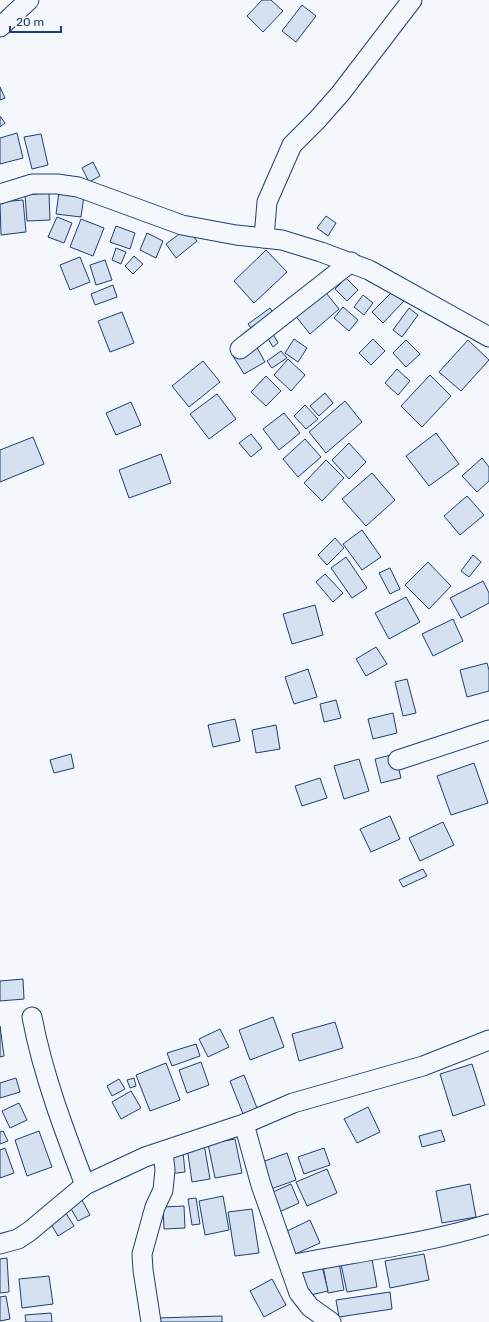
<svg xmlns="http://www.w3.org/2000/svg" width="489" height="1322" viewBox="0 0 489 1322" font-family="Rubik,sans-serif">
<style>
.building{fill:#d5e0f0;stroke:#1d3f73}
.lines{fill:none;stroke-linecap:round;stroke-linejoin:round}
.minor-casing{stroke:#1d3f73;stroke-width:21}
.minor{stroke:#f4f7fb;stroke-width:19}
</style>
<rect width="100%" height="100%" fill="#f4f7fb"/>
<!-- building -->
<g class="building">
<path d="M262,0H271L283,11L263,32L247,16Z"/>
<path d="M302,5L316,16L296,42L282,31Z"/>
<path d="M0,87L5,98L0,100Z"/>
<path d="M0,116L5,123L0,127Z"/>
<path d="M17,133L23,158L0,164V138Z"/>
<path d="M41,134L48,165L32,169L24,137Z"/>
<path d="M93,162L100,176L89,182L82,168Z"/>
<path d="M59,192L84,196L81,217L56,214Z"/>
<path d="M49,193L50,220L27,221L25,195Z"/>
<path d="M23,200L26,232L1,235L0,202Z"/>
<path d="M326,216L336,223L328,236L317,228Z"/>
<path d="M57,217L72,223L64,243L48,237Z"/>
<path d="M81,219L104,228L93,256L70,247Z"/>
<path d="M116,226L135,233L130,249L110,242Z"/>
<path d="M187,228L197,241L176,258L166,244Z"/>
<path d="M147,233L163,241L156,258L140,250Z"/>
<path d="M116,248L126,252L121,264L112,260Z"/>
<path d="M266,250L287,272L254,303L234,281Z"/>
<path d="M134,256L143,264L133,274L125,266Z"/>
<path d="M80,257L90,282L70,290L60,265Z"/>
<path d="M105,260L112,280L96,285L90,265Z"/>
<path d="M346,278L358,290L347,301L335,289Z"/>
<path d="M113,285L117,297L95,305L91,294Z"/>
<path d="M323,289L339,309L310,334L294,314Z"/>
<path d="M393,291L404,301L383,323L372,312Z"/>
<path d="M363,295L373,303L364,315L354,307Z"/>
<path d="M343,307L358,320L349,331L334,318Z"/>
<path d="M270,308L278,320L256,335L248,324Z"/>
<path d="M409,308L418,315L402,337L393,330Z"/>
<path d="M122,312L134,343L110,352L98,321Z"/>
<path d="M273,334L278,343L273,347L267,337Z"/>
<path d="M294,339L307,348L298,362L285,353Z"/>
<path d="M373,339L385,351L371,365L359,353Z"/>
<path d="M406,340L420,354L406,367L393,353Z"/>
<path d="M468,340L489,360L461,391L439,372Z"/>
<path d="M255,344L265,362L244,374L233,356Z"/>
<path d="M281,351L287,358L272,368L267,361Z"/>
<path d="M288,359L305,375L291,391L274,375Z"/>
<path d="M203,361L220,382L189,407L172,386Z"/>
<path d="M397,369L410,381L398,395L385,383Z"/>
<path d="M430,375L451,396L422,427L401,406Z"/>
<path d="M266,376L281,391L266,406L251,392Z"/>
<path d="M325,393L333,403L319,416L310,406Z"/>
<path d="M217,394L236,419L209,439L190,414Z"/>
<path d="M345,401L362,422L326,453L309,432Z"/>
<path d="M131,402L141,425L116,435L106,413Z"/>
<path d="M305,405L318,419L306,429L294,416Z"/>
<path d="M284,413L300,433L279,450L263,429Z"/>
<path d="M436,433L459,464L429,486L406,456Z"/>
<path d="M251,434L262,448L251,457L239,443Z"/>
<path d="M33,437L44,464L0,482V450Z"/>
<path d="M305,439L321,457L298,477L283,459Z"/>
<path d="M349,443L366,462L349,479L332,460Z"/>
<path d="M161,454L171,483L129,498L119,470Z"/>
<path d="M482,458L489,467V481L477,492L462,476Z"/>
<path d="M326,460L344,478L322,501L304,483Z"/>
<path d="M372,473L395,500L366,526L342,499Z"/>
<path d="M467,496L484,515L460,535L444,516Z"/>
<path d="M362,530L381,557L362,570L343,544Z"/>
<path d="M335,538L344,548L327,565L318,555Z"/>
<path d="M473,555L481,562L469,577L461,571Z"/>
<path d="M346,557L367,588L352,598L331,568Z"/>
<path d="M428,562L451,586L429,609L405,585Z"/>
<path d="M390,568L400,589L390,594L379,573Z"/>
<path d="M325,574L343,593L333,602L316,582Z"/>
<path d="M483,581L489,593V603L461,618L450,598Z"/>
<path d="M406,597L420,622L389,639L375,613Z"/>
<path d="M315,605L323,635L292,644L283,614Z"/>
<path d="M453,619L463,641L433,656L422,634Z"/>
<path d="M376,647L387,664L366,676L356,659Z"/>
<path d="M487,663L489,670V691L467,697L460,670Z"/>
<path d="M308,669L317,697L294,704L285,677Z"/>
<path d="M407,679L416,713L403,716L395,682Z"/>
<path d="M336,700L341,718L324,722L320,704Z"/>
<path d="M393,713L397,733L373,739L368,719Z"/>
<path d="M235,719L240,741L213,747L208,725Z"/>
<path d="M276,725L280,749L256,753L252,730Z"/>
<path d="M71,754L74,768L54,773L50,760Z"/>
<path d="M395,754L401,778L381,783L375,759Z"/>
<path d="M359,759L369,791L344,799L334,766Z"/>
<path d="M474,763L488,803L451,815L437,776Z"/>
<path d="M320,778L327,798L302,806L295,786Z"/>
<path d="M390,816L400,839L371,852L360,829Z"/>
<path d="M443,822L454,845L420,861L409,838Z"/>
<path d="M423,869L427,876L403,887L399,880Z"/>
<path d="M23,979L24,999L0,1001V981Z"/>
<path d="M273,1017L284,1047L250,1060L239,1030Z"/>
<path d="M335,1022L343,1048L299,1061L292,1034Z"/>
<path d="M0,1026L4,1056L0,1057Z"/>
<path d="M220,1029L229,1047L208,1057L199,1039Z"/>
<path d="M196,1044L200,1056L172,1066L167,1053Z"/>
<path d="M201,1062L209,1085L187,1093L179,1070Z"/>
<path d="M166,1063L180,1100L150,1111L136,1075Z"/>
<path d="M472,1064L485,1105L453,1116L440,1074Z"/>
<path d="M244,1075L257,1108L243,1114L230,1081Z"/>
<path d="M16,1078L20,1092L0,1098V1083Z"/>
<path d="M134,1078L136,1086L130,1088L127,1080Z"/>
<path d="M119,1079L125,1089L112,1096L107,1086Z"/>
<path d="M131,1091L141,1108L121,1119L112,1102Z"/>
<path d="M19,1103L27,1120L10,1128L2,1111Z"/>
<path d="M368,1107L380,1132L357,1143L344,1119Z"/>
<path d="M441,1130L445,1141L422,1147L419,1136Z"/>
<path d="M3,1131L8,1141L0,1144V1132Z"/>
<path d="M39,1131L52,1167L27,1176L15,1140Z"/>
<path d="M235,1139L242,1173L215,1178L208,1144Z"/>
<path d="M204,1144L210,1179L192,1182L187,1147Z"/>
<path d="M5,1148L14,1173L0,1178V1150Z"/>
<path d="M324,1148L330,1165L304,1174L298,1157Z"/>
<path d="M183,1152L185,1172L169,1174L167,1153Z"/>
<path d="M287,1153L296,1180L271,1189L262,1162Z"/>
<path d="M327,1169L337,1193L307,1206L296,1182Z"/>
<path d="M291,1184L299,1203L275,1214L266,1195Z"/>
<path d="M470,1184L476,1217L442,1223L436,1191Z"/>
<path d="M223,1196L229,1230L205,1235L199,1201Z"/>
<path d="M196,1198L200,1224L192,1225L188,1199Z"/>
<path d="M82,1200L90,1215L78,1221L70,1207Z"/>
<path d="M184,1206L185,1228L164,1229L163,1207Z"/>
<path d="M252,1209L259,1253L235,1256L228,1212Z"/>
<path d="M64,1210L74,1226L58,1236L48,1219Z"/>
<path d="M310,1220L320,1243L293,1255L283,1233Z"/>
<path d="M371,1254L377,1287L347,1292L340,1260Z"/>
<path d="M424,1254L429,1280L390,1288L385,1261Z"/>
<path d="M338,1257L344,1290L328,1293L322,1260Z"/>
<path d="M7,1258L9,1292L0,1293V1259Z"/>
<path d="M321,1262L328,1291L302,1297L296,1267Z"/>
<path d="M49,1276L53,1304L22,1308L19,1279Z"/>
<path d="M272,1279L286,1305L264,1317L250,1291Z"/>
<path d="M390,1292L392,1309L339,1317L336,1300Z"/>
<path d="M6,1296L10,1319L0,1321V1297Z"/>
<path d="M51,1313L52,1322H26L25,1315Z"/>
<path d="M222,1316V1322H157V1318Z"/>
</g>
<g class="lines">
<!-- minor casing -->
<g class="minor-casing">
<g id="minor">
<path d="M0,27L29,0"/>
<path d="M0,194L32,184H57L78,187L182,225L236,235L282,240L321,252L369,270L489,337"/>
<path d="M264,238L267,202L292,145L317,120L340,94L412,0"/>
<path d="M240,349L351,262"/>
<path d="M398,760L489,730"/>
<path d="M32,1017C43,1075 64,1130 85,1185"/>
<path d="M244,1124L261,1185L299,1293L310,1307L331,1322"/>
<path d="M0,1244L18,1239L30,1231L85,1185L145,1157L244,1124L293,1103L423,1066L489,1040"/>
<path d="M290,1265C356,1252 424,1244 489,1224"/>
<path d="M151,1322L143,1270L142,1254L155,1207L163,1190L165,1170L163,1152"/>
</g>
</g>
<!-- minor -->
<use href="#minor" class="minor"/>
</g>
<!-- scale -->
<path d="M10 26v6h51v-6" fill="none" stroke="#1d3f73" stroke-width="2"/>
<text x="16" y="26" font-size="12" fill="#1d3f73" stroke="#f4f7fb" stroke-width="3" paint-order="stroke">20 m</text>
</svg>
